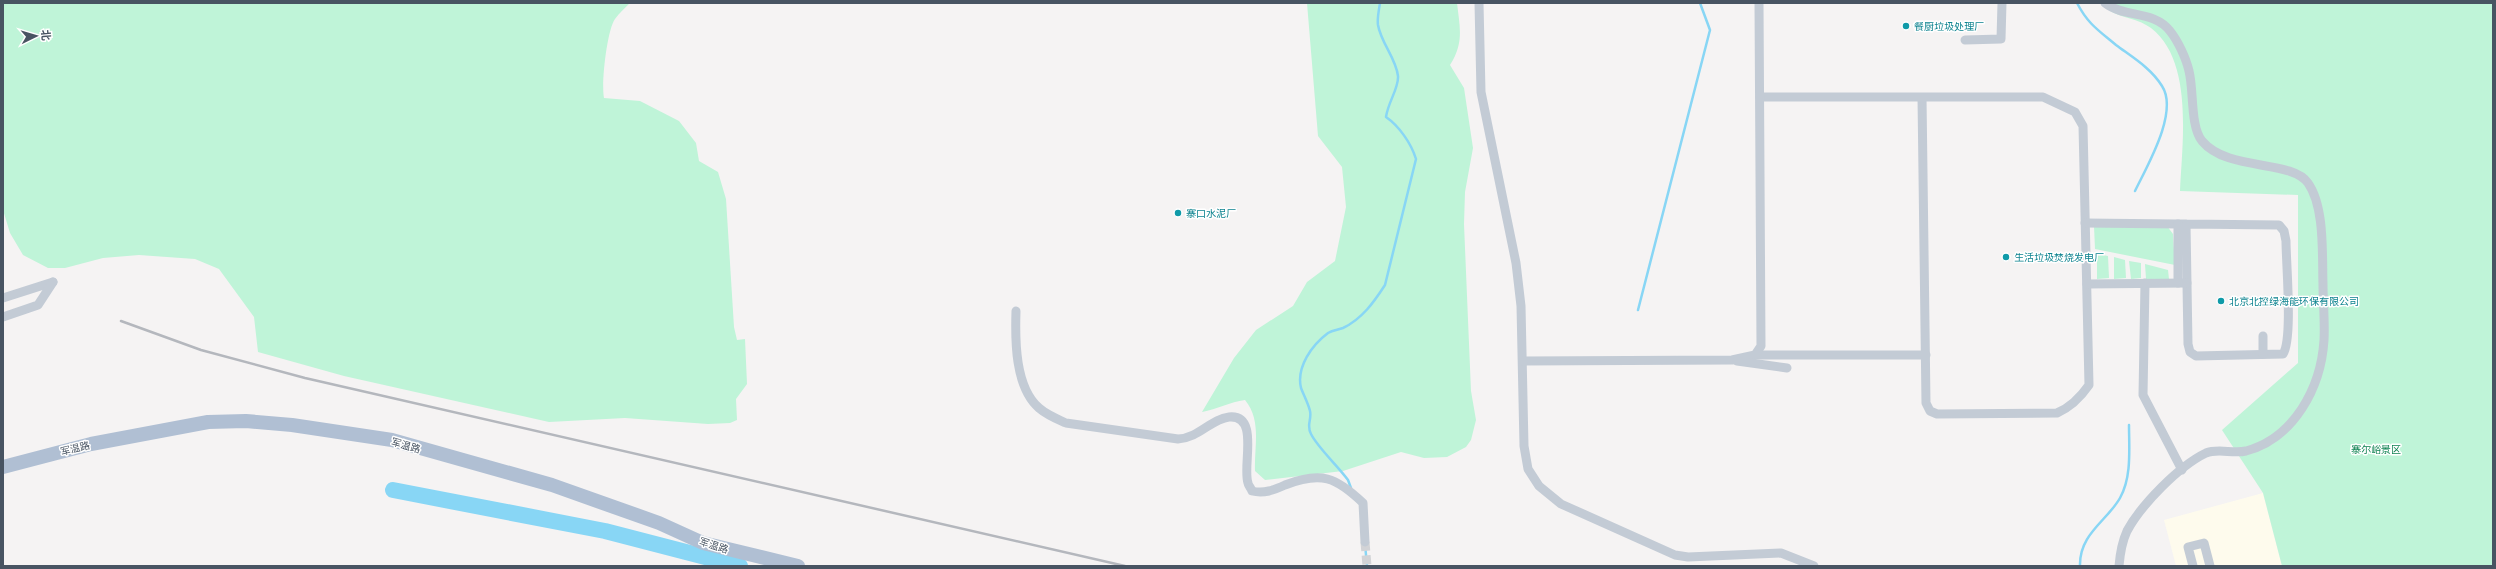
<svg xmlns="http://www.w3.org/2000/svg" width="2496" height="569" viewBox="0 0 2496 569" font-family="Figtree,'Noto Sans SC',sans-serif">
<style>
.commercial{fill:#fefbed}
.green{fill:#bff4d8}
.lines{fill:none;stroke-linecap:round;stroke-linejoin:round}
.stream{stroke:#88d6f5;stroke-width:2.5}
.river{stroke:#88d6f5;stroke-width:16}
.street-tunnel{stroke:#d2d3d6;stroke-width:9;stroke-dasharray:9 4.5;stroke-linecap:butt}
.street{stroke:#c3cbd5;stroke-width:9}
.primary{stroke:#b0bfd3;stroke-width:14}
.rail{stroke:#b4b7bd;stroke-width:2.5}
.culture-dot{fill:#0f9aa8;stroke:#fff;stroke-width:1.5}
.labels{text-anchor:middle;stroke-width:3;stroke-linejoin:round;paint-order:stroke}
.culture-label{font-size:10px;fill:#0d838f;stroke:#fff;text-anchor:start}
.street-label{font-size:10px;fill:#485462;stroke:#fff}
.park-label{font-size:10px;fill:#0f8252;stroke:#fff}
</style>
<rect width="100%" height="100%" fill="#f5f3f3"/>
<!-- commercial -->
<path class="commercial" d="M2263,493L2282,566H2176L2164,520Z"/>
<!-- green -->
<g class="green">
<path d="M3,3H630C625,8 619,13 615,19C607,30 601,84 604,98L640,101L679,121L696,143L699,161L718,172L726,199L734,327L737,340L745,339L747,384L736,399L737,420L730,423L708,424L625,418L549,422L344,376L258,352L254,317L219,269L195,259L139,255L103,258L65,268H48L23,255L10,233L3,210Z"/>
<path d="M1307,3H1457C1460,28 1464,43 1450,65L1464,88L1473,148L1465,192L1464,224L1471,391L1476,420L1471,440L1466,447L1447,457L1424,458L1401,452L1343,471L1265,480L1255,471C1254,446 1262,421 1245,400C1230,402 1217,409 1202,412L1234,358L1256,330L1293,306L1307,282L1335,261L1346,207L1342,167L1318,136Z"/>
<path d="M2101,3H2493V566H2282L2263,493L2222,430L2298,363V195L2180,191C2182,144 2194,61 2151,28C2135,16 2114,19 2101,3Z"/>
<path d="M2094,226H2167L2173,234L2175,265L2095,249Z"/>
<path d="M2097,254L2108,256L2109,278L2097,279Z"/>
<path d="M2114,257L2125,260L2126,278L2114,279Z"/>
<path d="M2129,261L2141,263V278L2131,279Z"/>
<path d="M2145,264L2168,270L2169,279H2146Z"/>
</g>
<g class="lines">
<!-- stream -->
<g class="stream">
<path d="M2077,3C2088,24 2098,30 2116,45C2132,57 2151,68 2162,86C2179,112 2147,166 2135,191"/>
<path d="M1638,310L1710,30L1700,3"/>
<path d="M1351,488L1348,480C1338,466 1318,448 1311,434C1306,425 1312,420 1310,411C1308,403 1304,396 1301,388C1296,367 1312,345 1328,333C1333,330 1338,330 1343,328C1362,319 1374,302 1385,285L1416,159C1411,143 1399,126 1386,117C1388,102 1399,88 1398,76C1396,58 1381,43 1378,25C1377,18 1379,10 1380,3"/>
<path d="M1365,544L1367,566"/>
<path d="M2080,566C2079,534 2107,521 2120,498C2132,477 2129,448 2129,425"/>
</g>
<!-- river -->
<path class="river" d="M393,490L605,531L740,566"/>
<!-- street-tunnel -->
<path class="street-tunnel" d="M1365,542L1367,566"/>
<!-- street -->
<g class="street">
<path d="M1479,3L1481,92L1516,263L1521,306L1524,446L1528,469L1539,486L1561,504L1675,555L1688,557L1781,553L1814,566"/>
<path d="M2105,3C2124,18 2154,10 2170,31C2178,41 2186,58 2189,71C2194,90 2190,126 2202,141C2228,172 2291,159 2308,183C2325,207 2322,255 2323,284C2323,303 2325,322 2324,340C2321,388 2294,438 2246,451C2233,454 2218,448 2206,453C2179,466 2141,505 2127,531C2122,542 2120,554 2119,566"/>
<path d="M1965,40L2001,39L2002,3"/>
<path d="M1760,97H2043L2075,112L2083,126L2089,385C2080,398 2071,407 2057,413L1937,414L1930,411L1926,403L1922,97"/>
<path d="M2085,223L2178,224H2186L2279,225L2284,231L2286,241C2286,263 2293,339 2283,354L2196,356L2190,352L2188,344L2186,224"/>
<path d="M2145,283L2143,395L2182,470"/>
<path d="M2178,283V224"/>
<path d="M2087,284L2187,283"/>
<path d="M3,298L53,282"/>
<path d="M1016,311C1015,341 1015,387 1039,408C1047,415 1057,419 1066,423L1178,439C1199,438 1211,419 1229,417C1260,414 1242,466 1248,483C1248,485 1251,488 1252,491C1264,494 1274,490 1285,485C1321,471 1336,477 1363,503L1365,542"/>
<path d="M3,317L38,305L53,282"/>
<path d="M2263,336V354"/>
<path d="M1755,355H1926"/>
<path d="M1523,361L1732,360L1755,355L1761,346L1759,3"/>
<path d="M1737,361L1787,368"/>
<path d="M2193,566L2188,547L2204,543L2210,566"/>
</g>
<!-- primary -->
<path class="primary" d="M3,467L91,444L208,422L246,421L292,425L392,440L552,485L659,523L703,543L798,566"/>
<!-- rail -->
<path class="rail" d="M121,321L201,350L305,378L1125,566"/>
</g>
<!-- markers -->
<g class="culture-dot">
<circle cx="1906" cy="26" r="4"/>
<circle cx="1178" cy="213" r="4"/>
<circle cx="2006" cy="257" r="4"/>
<circle cx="2221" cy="301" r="4"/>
</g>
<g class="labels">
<!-- culture labels -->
<g class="culture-label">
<text x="1914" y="30">餐厨垃圾处理厂</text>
<text x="1186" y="217">寨口水泥厂</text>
<text x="2014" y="261">生活垃圾焚烧发电厂</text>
<text x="2229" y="305">北京北控绿海能环保有限公司</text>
</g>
<!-- street labels -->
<g class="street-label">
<text transform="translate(406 445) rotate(16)" y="4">军温路</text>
<text transform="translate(75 448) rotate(-14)" y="4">军温路</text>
<text transform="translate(714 545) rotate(18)" y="4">军温路</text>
</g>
<!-- park labels -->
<g class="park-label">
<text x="2376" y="453">寨尔峪景区</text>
</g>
</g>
<!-- border -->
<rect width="2496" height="569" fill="none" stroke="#485462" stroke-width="8"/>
<!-- north arrow -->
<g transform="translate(36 36) rotate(85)" stroke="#ffffff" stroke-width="3" paint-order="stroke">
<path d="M0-3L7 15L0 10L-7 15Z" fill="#485462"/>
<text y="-6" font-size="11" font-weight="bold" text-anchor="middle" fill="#485462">北</text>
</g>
</svg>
